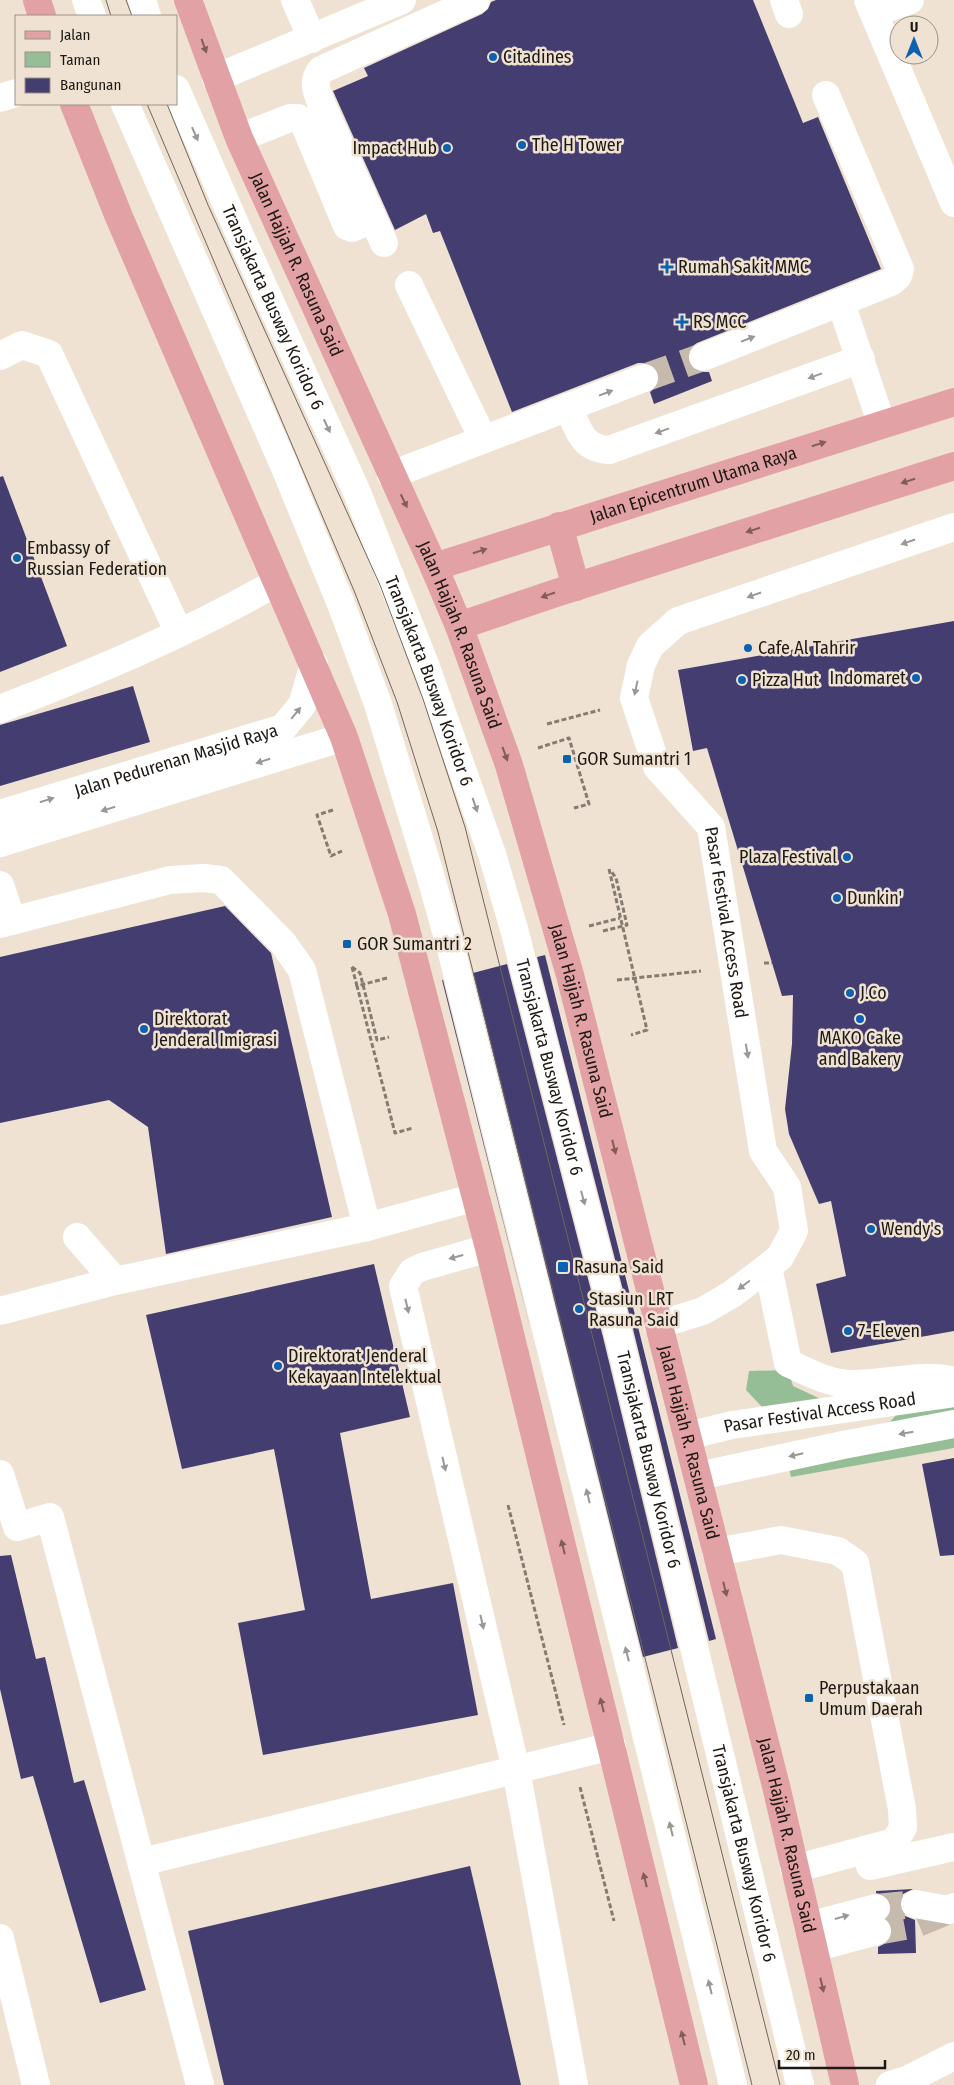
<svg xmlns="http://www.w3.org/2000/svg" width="954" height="2085" viewBox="0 0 954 2085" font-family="'Fira Sans Condensed',sans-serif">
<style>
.green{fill:#95be97}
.building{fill:#433d70}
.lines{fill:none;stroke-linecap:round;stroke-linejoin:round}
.minor-tunnel{stroke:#c5baac;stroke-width:28;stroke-dasharray:28 14;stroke-linecap:butt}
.path{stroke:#847b71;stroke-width:3;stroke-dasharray:5 2.5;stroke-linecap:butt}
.minor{stroke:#fff;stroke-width:28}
.major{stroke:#e2a1a4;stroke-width:28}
.tram{stroke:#6f675d;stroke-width:1}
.oneway{fill:#805d5c}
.oneway2{fill:#9a9895}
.poi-dot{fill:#0b62b0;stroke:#efe2d2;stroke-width:2}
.labels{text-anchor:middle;stroke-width:5;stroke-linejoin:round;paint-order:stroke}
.poi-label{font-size:18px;fill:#1e1914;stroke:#efe2d2;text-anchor:start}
.street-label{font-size:18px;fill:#1e1914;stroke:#efe2d2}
</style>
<rect width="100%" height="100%" fill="#efe2d2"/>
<!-- green -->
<g class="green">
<path d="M788,1370L793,1386L827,1402L762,1407L746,1390L749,1371Z"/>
<path d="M954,1403V1414L898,1425L890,1422L897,1414Z"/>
<path d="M954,1431V1448L791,1477L788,1462Z"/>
</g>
<!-- building -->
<g class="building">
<path d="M496,0H753L803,123L818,117L881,269L697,343L691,347L688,354L689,363L693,369L700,372H709L712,381L654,404L650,392L656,387L659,380V373L653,366L646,363H638L512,412L440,231L433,233L426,214L395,230L333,91L368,76L364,68L482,14L488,9L491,2Z"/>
<path d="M3,476L67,646L0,672V477Z"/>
<path d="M954,621V1331L831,1353L816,1284L846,1276L831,1201L819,1204L789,1134L785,1109L792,1044L793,995L782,996L707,748L693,751L678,670Z"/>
<path d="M133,686L150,742L0,786V725Z"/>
<path d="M225,906L271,953L332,1217L166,1254L148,1127L109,1100L0,1123V957Z"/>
<path d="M545,955L716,1639L709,1641L633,1329L537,957Z"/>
<path d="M507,964L603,1337L678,1648L643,1657L473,973Z"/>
<path d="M442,980H443L531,1332Z"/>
<path d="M374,1264L410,1417L340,1433L371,1599L453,1583L478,1715L263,1755L238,1623L305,1610L274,1449L182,1469L146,1315Z"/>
<path d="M954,1458V1555L940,1556L922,1464Z"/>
<path d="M11,1555L36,1659L45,1657L74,1783L84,1780L146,1990L100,2003L33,1776L21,1779L0,1689V1556Z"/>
<path d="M470,1866L521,2085H224L188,1931Z"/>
<path d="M913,1889L903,1894L900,1902L901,1910L905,1916L915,1920L916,1953L878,1954V1947L888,1942L892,1935V1927L887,1919L891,1912V1904L887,1897L876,1893V1891Z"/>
</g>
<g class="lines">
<!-- minor-tunnel -->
<g class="minor-tunnel">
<path d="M644,378L703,357"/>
<path d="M876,1908L915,1904"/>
<path d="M877,1931L915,1924L949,1910"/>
</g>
<!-- path -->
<g class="path">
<path d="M547,724L600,710"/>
<path d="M538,748L569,738L589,804L574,808"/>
<path d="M333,810L317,815L331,856L342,851"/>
<path d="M609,869L647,1030L631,1035"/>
<path d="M589,926L620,918"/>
<path d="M603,931L627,925L616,878L611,871"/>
<path d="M764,963H772"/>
<path d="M352,967L360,973L377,1040L389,1037"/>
<path d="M352,967L357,986"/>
<path d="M387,978L357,986L395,1133L413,1128"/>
<path d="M617,980L701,971"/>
<path d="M508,1505L564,1725"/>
<path d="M580,1787L614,1921"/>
</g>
<!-- minor -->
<g class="minor">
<path d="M86,0L92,16"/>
<path d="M142,0L147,16"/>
<path d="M295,0L312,39"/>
<path d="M784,0L789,14"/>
<path d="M868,0L954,203"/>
<path d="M874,13L910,0"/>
<path d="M216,78L402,0"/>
<path id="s1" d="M176,89L243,242L356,490L426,667L492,854L514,929L618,1333L800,2085"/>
<path d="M0,98L16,93"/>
<path d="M125,104L283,463L341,604L378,704L429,871L451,949L551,1349L733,2085"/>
<path d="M239,138L290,118H298L304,123L347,226L352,228L373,219"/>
<path d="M384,243L321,103C316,89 312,82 321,70L476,0"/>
<path d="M409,285L483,439"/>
<path d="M841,303L882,425"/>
<path d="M0,356L22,345L49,354L179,633"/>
<path d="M703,357L891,282L898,276L900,269L826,95"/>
<path d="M568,407C579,430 581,448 609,450L861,359"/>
<path d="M391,475L644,378"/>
<path id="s2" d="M954,527L678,621L650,646L641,665L634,698L657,767L711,827L763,1151L787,1187L794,1231L780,1257L768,1267L788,1363C807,1372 828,1383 850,1384C885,1385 920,1372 954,1381"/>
<path d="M0,709C95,672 189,633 277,582"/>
<path id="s3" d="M0,814L283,728L302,705L314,664"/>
<path d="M0,843L344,737"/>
<path d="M0,885L12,921"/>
<path d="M0,924L170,880L204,878L221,880L283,943L302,970L367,1227L115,1281L77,1237"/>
<path d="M367,1227L476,1197"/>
<path d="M489,1248L422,1267L412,1272L403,1286L516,1770L574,2085"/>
<path d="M0,1311L115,1281"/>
<path d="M658,1325L703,1311L732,1294L768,1267"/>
<path id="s4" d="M687,1436L732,1425L954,1393"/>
<path d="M0,1474L17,1527L50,1517L200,2085"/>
<path d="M698,1476L843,1445L954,1424"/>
<path d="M716,1552L781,1540L838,1551L855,1563L902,1809L903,1828L894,1842L794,1869"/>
<path d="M142,1862L612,1746"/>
<path d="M870,1866L954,1847"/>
<path d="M915,1904L949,1910L954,1907"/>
<path d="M808,1926L876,1908"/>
<path d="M0,1938L36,2085"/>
<path d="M814,1948L877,1931"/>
<path d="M890,2085L909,2079L954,2056"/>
</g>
<!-- major -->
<g class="major">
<path d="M37,0L42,16"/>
<path id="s5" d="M188,0L239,138L434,567L459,626L509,765L570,975L777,1790L845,2085"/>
<path d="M74,104L119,217L344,737L402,914L489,1248L694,2085"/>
<path d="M559,526L576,587"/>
<path id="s6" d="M434,567L954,402"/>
<path d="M459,626L556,593L954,466"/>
</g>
<!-- tram -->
<g class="tram">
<path d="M106,0L111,16"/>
<path d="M126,0L132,16"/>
<path d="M147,104L355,593L397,702L438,832L752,2085"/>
<path d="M167,104L208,205L380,585L423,699L465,827L780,2085"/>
</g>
</g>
<!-- one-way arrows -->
<defs><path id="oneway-solid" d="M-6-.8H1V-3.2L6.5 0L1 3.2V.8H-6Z" transform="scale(1.25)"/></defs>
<g class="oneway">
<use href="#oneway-solid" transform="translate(204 46) rotate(70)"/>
<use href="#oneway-solid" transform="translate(819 444) rotate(-17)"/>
<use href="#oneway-solid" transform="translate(908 481) rotate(162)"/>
<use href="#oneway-solid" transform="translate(404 501) rotate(65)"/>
<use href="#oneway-solid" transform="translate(753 530) rotate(162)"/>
<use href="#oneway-solid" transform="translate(480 551) rotate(-18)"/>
<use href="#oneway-solid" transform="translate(548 595) rotate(161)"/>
<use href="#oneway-solid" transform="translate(505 754) rotate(70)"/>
<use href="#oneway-solid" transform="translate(614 1147) rotate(76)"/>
<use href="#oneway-solid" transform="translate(563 1547) rotate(-104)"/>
<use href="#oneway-solid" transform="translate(725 1589) rotate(76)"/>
<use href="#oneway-solid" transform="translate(602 1705) rotate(-104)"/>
<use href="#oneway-solid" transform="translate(645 1880) rotate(-104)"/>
<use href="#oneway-solid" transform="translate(822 1985) rotate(77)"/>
<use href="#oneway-solid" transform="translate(683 2038) rotate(-104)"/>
</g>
<g class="oneway2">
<use href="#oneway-solid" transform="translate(195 134) rotate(66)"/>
<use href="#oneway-solid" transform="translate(748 339) rotate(-21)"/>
<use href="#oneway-solid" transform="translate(815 376) rotate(160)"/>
<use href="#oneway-solid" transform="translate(606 393) rotate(-21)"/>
<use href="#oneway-solid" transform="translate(327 426) rotate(65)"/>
<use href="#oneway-solid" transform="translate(662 431) rotate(160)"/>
<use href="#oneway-solid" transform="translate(908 542) rotate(161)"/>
<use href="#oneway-solid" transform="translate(754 595) rotate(161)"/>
<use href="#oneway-solid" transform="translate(636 688) rotate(102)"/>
<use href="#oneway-solid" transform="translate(296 713) rotate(-51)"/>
<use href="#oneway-solid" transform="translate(263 761) rotate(163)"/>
<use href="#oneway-solid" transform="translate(47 800) rotate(-17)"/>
<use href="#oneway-solid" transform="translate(475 805) rotate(71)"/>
<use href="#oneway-solid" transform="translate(108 809) rotate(163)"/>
<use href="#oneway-solid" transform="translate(747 1051) rotate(81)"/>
<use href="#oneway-solid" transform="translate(583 1198) rotate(75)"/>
<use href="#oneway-solid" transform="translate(456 1257) rotate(165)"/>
<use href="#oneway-solid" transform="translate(744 1285) rotate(143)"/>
<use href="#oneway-solid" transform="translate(407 1306) rotate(77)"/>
<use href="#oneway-solid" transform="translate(906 1433) rotate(170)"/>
<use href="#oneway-solid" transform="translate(796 1455) rotate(167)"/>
<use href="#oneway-solid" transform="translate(444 1464) rotate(77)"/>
<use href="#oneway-solid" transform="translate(588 1496) rotate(-104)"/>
<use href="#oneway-solid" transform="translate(482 1622) rotate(77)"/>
<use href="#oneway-solid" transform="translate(627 1654) rotate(-104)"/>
<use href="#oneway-solid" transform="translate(671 1829) rotate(-104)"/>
<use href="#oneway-solid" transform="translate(842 1917) rotate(-16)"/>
<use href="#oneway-solid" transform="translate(710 1987) rotate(-103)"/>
</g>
<!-- markers -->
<g class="poi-dot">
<circle cx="493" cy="57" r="5"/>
<circle cx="522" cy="145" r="5"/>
<circle cx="447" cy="148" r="5"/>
<path d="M664.5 259.5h5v5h5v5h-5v5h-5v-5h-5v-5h5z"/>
<path d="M679.5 314.5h5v5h5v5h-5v5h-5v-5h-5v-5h5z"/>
<circle cx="17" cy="558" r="5"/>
<circle cx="748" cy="648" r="5"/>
<circle cx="916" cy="678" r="5"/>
<circle cx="742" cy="680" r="5"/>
<rect x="562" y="754" width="10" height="10" rx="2.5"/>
<circle cx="847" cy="857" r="5"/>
<circle cx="837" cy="898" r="5"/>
<rect x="342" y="939" width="10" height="10" rx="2.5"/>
<circle cx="850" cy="993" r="5"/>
<circle cx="860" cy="1019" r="5"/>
<circle cx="144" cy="1029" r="5"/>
<circle cx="871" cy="1229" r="5"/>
<rect x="557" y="1261" width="12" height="12" rx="2.5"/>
<circle cx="579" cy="1309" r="5"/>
<circle cx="848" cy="1331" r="5"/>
<circle cx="278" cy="1366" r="5"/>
<rect x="804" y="1693" width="10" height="10" rx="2.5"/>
</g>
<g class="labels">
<!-- poi labels -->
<g class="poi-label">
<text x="503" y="63">Citadines</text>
<text x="532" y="151">The H Tower</text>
<text x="437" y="154" text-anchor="end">Impact Hub</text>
<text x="678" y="273">Rumah Sakit MMC</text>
<text x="693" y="328">RS MCC</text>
<text x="27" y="554">Embassy of<tspan x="27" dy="21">Russian Federation</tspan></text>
<text x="758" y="654">Cafe Al Tahrir</text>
<text x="906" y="684" text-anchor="end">Indomaret</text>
<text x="752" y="686">Pizza Hut</text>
<text x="577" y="765">GOR Sumantri 1</text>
<text x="837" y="863" text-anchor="end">Plaza Festival</text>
<text x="847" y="904">Dunkin'</text>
<text x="357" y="950">GOR Sumantri 2</text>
<text x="860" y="999">J.Co</text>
<text x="154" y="1025">Direktorat<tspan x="154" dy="21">Jenderal Imigrasi</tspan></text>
<text x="860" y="1044" text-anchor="middle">MAKO Cake<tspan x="860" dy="21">and Bakery</tspan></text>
<text x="881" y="1235">Wendy's</text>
<text x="574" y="1273">Rasuna Said</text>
<text x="589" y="1305">Stasiun LRT<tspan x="589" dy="21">Rasuna Said</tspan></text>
<text x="858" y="1337">7-Eleven</text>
<text x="288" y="1362">Direktorat Jenderal<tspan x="288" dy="21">Kekayaan Intelektual</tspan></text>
<text x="819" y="1694">Perpustakaan<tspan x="819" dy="21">Umum Daerah</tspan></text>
</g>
<!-- street labels -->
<g class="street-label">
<text dy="6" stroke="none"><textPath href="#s5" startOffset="286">Jalan Hajjah R. Rasuna Said</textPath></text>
<text dy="6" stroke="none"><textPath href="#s1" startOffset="239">Transjakarta Busway Koridor 6</textPath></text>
<text dy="6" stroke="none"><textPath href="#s6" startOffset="272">Jalan Epicentrum Utama Raya</textPath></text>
<text dy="6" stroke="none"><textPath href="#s5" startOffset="691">Jalan Hajjah R. Rasuna Said</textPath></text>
<text dy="6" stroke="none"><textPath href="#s1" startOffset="644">Transjakarta Busway Koridor 6</textPath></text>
<text dy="6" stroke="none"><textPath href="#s3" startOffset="184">Jalan Pedurenan Masjid Raya</textPath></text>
<text dy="6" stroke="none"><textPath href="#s2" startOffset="634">Pasar Festival Access Road</textPath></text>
<text dy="6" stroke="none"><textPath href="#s5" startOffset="1096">Jalan Hajjah R. Rasuna Said</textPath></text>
<text dy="6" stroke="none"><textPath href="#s1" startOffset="1049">Transjakarta Busway Koridor 6</textPath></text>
<text dy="6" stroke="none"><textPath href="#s4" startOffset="135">Pasar Festival Access Road</textPath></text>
<text dy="6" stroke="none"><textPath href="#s5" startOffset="1531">Jalan Hajjah R. Rasuna Said</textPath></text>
<text dy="6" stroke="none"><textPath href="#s1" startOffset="1454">Transjakarta Busway Koridor 6</textPath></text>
<text dy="6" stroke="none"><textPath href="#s5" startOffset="1936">Jalan Hajjah R. Rasuna Said</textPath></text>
<text dy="6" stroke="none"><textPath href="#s1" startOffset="1859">Transjakarta Busway Koridor 6</textPath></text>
</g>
</g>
<!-- legend -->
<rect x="15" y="15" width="162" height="90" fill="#efe2d2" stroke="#9b9286"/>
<rect x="25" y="31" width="25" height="8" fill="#e2a1a4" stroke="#9b9286"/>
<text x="60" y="40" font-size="15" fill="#1e1914">Jalan</text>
<rect x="25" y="52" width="25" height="15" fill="#95be97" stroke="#9b9286"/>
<text x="60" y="65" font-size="15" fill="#1e1914">Taman</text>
<rect x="25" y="78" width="25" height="15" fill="#433d70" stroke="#9b9286"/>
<text x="60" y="90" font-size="15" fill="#1e1914">Bangunan</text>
<!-- north arrow -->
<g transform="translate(914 40)"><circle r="24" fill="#efe2d2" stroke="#9b9286"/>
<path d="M0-4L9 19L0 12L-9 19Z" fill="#0b62b0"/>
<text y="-8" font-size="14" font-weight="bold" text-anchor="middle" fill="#1e1914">U</text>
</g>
<!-- scale -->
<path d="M779 2060v8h106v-8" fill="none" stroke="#1e1914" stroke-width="2.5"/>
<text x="786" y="2060" font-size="15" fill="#1e1914" stroke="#efe2d2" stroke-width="4" paint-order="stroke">20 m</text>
</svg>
